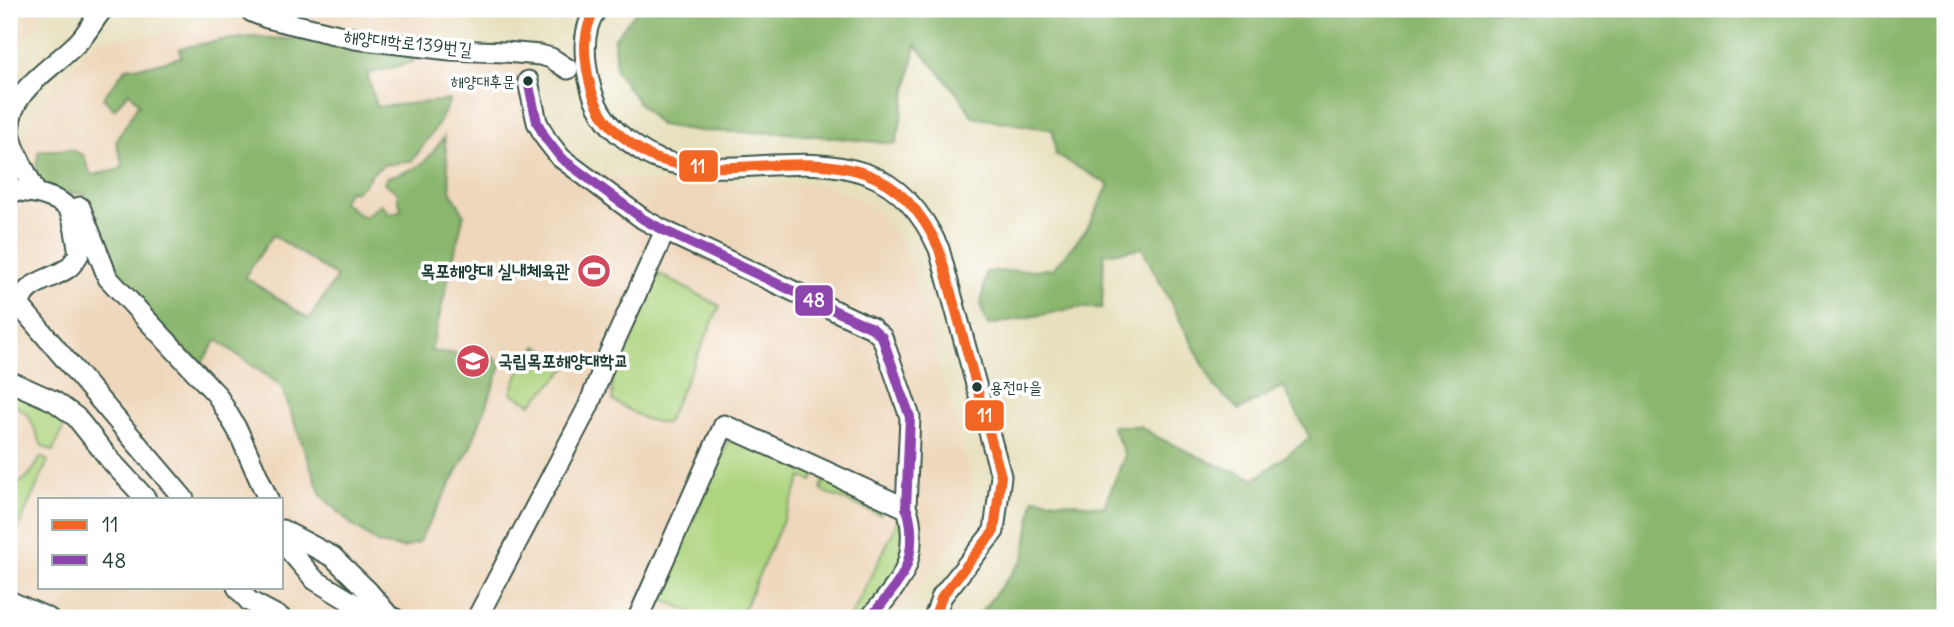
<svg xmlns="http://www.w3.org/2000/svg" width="1954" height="627" viewBox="0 0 1954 627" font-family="Delius,'Poor Story',sans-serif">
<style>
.built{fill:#eed7bb;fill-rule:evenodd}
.green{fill:#add47e;stroke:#668859;stroke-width:2}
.forest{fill:#8ab66d;stroke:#547a50;stroke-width:2;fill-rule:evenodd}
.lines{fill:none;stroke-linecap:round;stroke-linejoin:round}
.minor-casing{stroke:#3d5549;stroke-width:23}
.minor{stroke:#fff;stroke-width:19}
.bus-1-casing{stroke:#fff;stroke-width:16}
.bus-2-casing{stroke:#fff;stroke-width:16}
.bus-1{stroke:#f26522;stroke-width:10}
.bus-2{stroke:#8e44ad;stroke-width:10}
.bus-dot{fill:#1f3d34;stroke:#fff;stroke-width:2.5}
.labels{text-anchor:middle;stroke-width:7;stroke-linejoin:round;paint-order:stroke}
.bus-label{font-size:16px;fill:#1f3d34;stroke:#fff;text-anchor:end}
.street-label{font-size:18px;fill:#1f3d34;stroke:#fff}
.poi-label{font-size:18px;font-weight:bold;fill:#1f3d34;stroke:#fff;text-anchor:end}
.line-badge{stroke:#fff;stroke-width:2.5}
.badge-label{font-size:19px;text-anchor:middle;font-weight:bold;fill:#fff}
</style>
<rect width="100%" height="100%" fill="#fff"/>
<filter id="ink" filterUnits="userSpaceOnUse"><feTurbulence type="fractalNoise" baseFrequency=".0143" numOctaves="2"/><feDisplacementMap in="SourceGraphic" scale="14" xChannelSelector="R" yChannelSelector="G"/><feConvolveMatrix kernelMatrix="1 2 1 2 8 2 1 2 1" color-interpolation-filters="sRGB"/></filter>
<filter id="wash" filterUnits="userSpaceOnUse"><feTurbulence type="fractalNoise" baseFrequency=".00686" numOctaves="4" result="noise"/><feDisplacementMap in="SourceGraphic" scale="28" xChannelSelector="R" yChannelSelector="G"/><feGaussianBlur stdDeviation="1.57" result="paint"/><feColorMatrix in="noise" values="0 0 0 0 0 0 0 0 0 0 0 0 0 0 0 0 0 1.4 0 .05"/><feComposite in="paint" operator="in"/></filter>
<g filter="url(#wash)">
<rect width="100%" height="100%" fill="#e7e0bd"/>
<!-- built -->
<g class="built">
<path d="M9,9H36L42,19L41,23L14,48L9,47Z"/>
<path d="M314,9H432L435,21L430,40L526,58L536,102L546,134L583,168L611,176L656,182L825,185L867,202L903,244L971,479L970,504L962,532L952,547L892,618H9V162L12,160L44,100L97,38L140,37L180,32L224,20L253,21L308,33ZM40,499H282V587H40Z"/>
</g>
<!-- green -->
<g class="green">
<path d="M659,274L720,306L666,424L645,419L613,401L612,387L614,368Z"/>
<path d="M537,346L563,359L569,366L531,404L511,393L517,376Z"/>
<path d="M9,390L55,413L65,424L53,451L42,446L29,416L9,401Z"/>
<path d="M730,436L816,473L812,481L802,477L740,618H706L659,598Z"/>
<path d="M41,457L48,461L14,537L9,534V486C25,484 33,471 41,457Z"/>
<path d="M825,479L886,503L880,515L822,491L821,488Z"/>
<path d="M901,516C902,527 905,540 903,551C898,578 877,598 861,618H850L892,534L898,518Z"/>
</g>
<!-- forest -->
<g class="forest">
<path d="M638,9H1945V618H976L1024,558L1034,498L1104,507L1125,455L1112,426H1140L1157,437L1210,462L1255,479L1310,438L1283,386L1239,410L1215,387L1142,248L1104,254L1102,308H1076L988,325L981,307L986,272L1053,269L1087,229L1109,185L1056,155L1053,130L973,117L961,98L916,45L896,144L787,133L699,131L660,125L638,102L616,71L614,39Z"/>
<path d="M252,37L328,41L412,53L414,62L367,74L377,107L450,100L439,123L412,161L384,165L371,174L365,184L353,192L349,190L342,202L364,217L381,204L390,214L402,210L398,200V193L384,183L387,177C421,168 424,166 444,137L451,192L464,214L431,351L496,358L501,366L470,448L418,543L403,548L379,544L351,524L321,495L281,386L217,340L201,364L146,312L102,251L85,194L55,193L35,176L39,150H72L83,155L91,175L117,170L123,167L116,141L139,103L129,92L114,109L103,98L126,68L151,65L181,57L180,48L223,40ZM273,235L337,277L309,319L245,277Z"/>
</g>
</g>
<g filter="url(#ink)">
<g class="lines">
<!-- minor casing -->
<g class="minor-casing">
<g id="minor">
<path d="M249,9L252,12L267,18L355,39L450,50L505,52L540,55L551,58L568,69"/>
<path d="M597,9C581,29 584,57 589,80C594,104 605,124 624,138C635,146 648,157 661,160C727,180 801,150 867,174C902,187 924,216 939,249L1001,476L994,531L942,596L934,618"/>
<path d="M528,81L537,122L546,139L561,158L643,219L665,231L872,328L882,337L910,417L906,508C910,514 910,521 911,529C914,571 894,588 870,618"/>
<path d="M9,185C17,193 24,191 35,193C45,195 64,201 69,210C74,219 77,243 79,254C76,259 73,264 68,268C52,280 22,282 20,306L184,499"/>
<path d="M36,193C28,175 11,148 10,129C8,90 58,65 81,39C89,30 95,18 103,9"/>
<path d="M70,210L80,207L108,278L217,395L238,431L268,499"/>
<path d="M9,381L54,401L76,417L111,461L146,499"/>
<path d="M282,530L333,557L368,591L389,616"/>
<path d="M282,531L290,551L315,580L373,615L389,616L394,618"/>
<path d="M237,587L249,601L281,618"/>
<path d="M9,601L48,618"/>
<path d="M477,618L588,407L608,356L665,231"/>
<path d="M638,618L724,425L906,508"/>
</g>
</g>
<!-- minor -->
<use href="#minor" class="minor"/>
<!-- bus-1 casing -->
<g class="bus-1-casing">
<path id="bus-1" d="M597,9C581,29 584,57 589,80C594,104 605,124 624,138C635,146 648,157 661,160C727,180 801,150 867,174C902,187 924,216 939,249L1001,476L994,531L942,596L934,618"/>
</g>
<!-- bus-2 casing -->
<g class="bus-2-casing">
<path id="bus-2" d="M528,81L537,122L546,139L561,158L643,219L665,231L872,328L882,337L910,417L906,508C910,514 910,521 911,529C914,571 894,588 870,618"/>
</g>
<!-- bus-1 -->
<use href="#bus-1" class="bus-1"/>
<!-- bus-2 -->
<use href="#bus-2" class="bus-2"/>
</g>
</g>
<!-- icons -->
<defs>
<g id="stadium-disc" transform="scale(1.75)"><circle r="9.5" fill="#d1495b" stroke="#fff"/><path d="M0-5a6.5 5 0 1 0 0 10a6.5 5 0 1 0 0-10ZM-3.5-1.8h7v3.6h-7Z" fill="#fff"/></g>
<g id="university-disc" transform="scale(1.75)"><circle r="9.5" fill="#d1495b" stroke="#fff"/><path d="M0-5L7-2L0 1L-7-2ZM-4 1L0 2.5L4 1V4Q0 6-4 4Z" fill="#fff"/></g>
</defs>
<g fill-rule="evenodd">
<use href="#stadium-disc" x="594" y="271"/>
<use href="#university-disc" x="473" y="361"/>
</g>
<!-- markers -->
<g class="bus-dot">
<circle cx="528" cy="81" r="6"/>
<circle cx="977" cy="387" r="6"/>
</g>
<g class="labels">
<!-- bus labels -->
<g class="bus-label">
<text x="515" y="87">해양대후문</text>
<text x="990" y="393" text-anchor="start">용전마을</text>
</g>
<!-- street labels -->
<g class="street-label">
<text transform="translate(408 43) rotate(6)" y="6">해양대학로139번길</text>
</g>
<!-- poi labels -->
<g class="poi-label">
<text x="570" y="277">목포해양대 실내체육관</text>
<text x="498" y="367" text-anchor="start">국립목포해양대학교</text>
</g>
</g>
<g class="line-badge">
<rect x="678" y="149" width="41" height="34" rx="7" fill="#f26522"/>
<rect x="794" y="284" width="40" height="33" rx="7" fill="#8e44ad"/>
<rect x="964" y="399" width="41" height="33" rx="7" fill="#f26522"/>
</g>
<g class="badge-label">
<text x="698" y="173">11</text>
<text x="814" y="307">48</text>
<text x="985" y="422">11</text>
</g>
<!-- margin -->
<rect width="1954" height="627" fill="none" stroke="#fff" stroke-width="35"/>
<!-- legend -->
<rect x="38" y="498" width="245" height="91" fill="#ffffff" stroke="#a5b1ae" stroke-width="2"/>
<rect x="52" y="520" width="35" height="10" fill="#f26522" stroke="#a5b1ae" stroke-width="2"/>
<text x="102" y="532" font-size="21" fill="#1f3d34">11</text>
<rect x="52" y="555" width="35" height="10" fill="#8e44ad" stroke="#a5b1ae" stroke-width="2"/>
<text x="102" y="568" font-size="21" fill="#1f3d34">48</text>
</svg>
